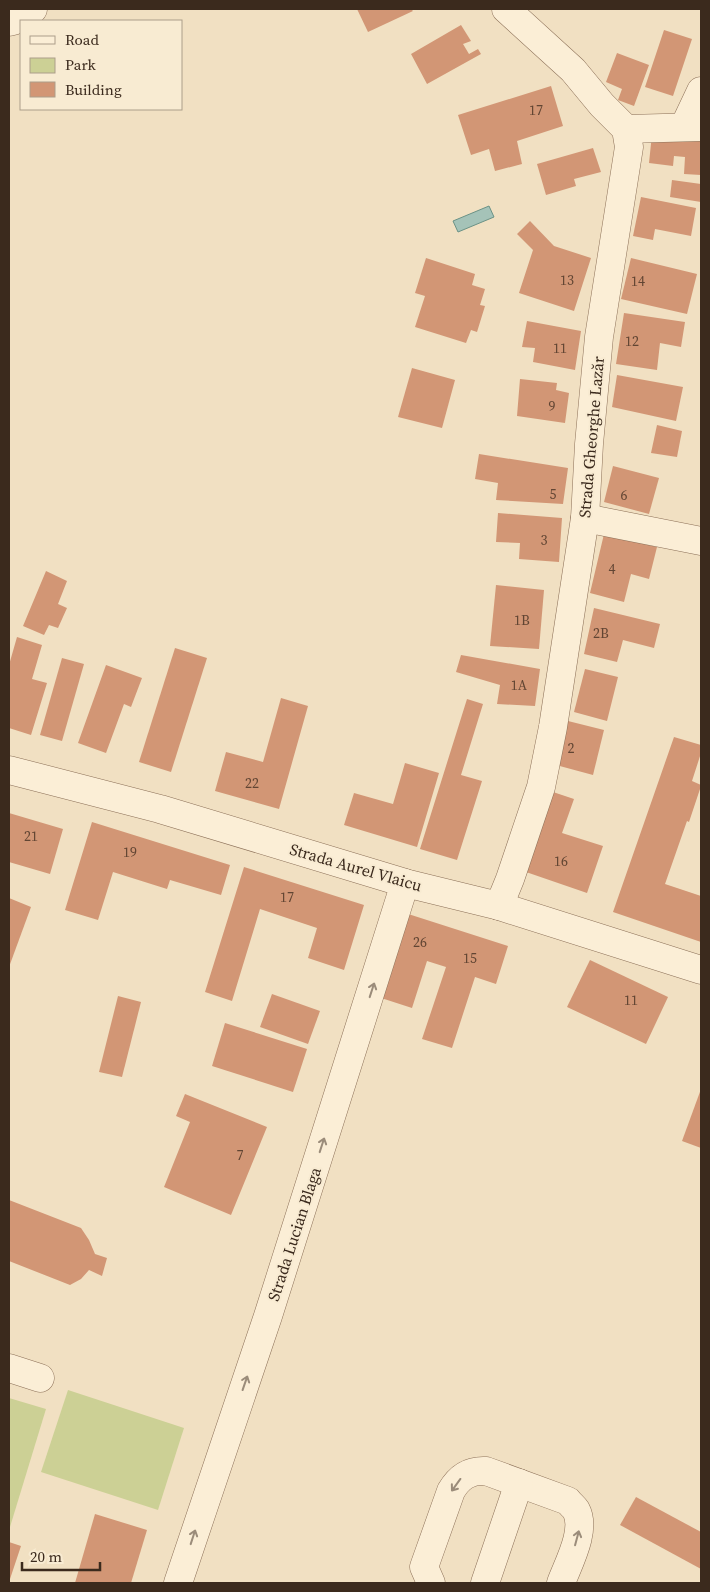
<svg xmlns="http://www.w3.org/2000/svg" width="710" height="1592" viewBox="0 0 710 1592" font-family="'Source Serif 4',serif">
<style>
.green{fill:#ccd095}
.water{fill:#a5c3b8;stroke:#6b9286}
.building{fill:#d29675}
.lines{fill:none;stroke-linecap:round;stroke-linejoin:round}
.minor-casing{stroke:#8c7058;stroke-width:29}
.minor{stroke:#fbeed6;stroke-width:28}
.oneway{stroke:#9b8c7a}
.labels{text-anchor:middle;stroke-width:4;stroke-linejoin:round;paint-order:stroke}
.number-label{font-size:14px;fill:#614533}
.street-label{font-size:16px;fill:#3b2a1d;stroke:#f8ebd2}
</style>
<rect width="100%" height="100%" fill="#f1e0c2"/>
<!-- green -->
<g class="green">
<path d="M68,1390L184,1428L158,1510L41,1472Z"/>
<path d="M9,1398L46,1409L10,1527H9Z"/>
</g>
<!-- water -->
<path class="water" d="M489,206L494,217L458,232L453,221Z"/>
<!-- building -->
<g class="building">
<path d="M357,9H411L413,11L368,32Z"/>
<path d="M461,25L471,41L463,44L469,54L478,49L481,54L427,84L411,54Z"/>
<path d="M664,30L692,39L673,96L645,87Z"/>
<path d="M617,53L649,65L634,106L618,100L622,89L606,82Z"/>
<path d="M551,86L563,126L517,141L522,164L495,171L489,149L471,155L458,115Z"/>
<path d="M652,134L701,140V175L684,174L685,157L674,156L673,166L649,163Z"/>
<path d="M593,148L601,172L574,179L576,186L546,195L537,164Z"/>
<path d="M672,180L701,184V202L670,197Z"/>
<path d="M641,197L696,208L691,236L655,229L653,240L633,236Z"/>
<path d="M530,221L554,246L591,258L574,311L519,293L533,250L517,234Z"/>
<path d="M426,258L475,274L472,285L485,289L480,305L485,306L477,332L471,330L466,343L415,327L425,296L415,293Z"/>
<path d="M631,258L697,274L687,314L621,299Z"/>
<path d="M624,313L685,322L681,347L660,343L657,370L616,364Z"/>
<path d="M527,321L581,331L575,370L533,362L535,348L522,347Z"/>
<path d="M412,368L455,380L442,428L398,417Z"/>
<path d="M617,375L683,387L676,421L612,407Z"/>
<path d="M520,379L557,383L556,390L569,393L565,423L517,416Z"/>
<path d="M657,425L682,431L677,457L651,453Z"/>
<path d="M479,454L568,468L563,504L496,500L498,483L475,479Z"/>
<path d="M613,466L659,478L649,514L604,502Z"/>
<path d="M498,513L562,518L559,562L519,559L520,543L496,542Z"/>
<path d="M604,534L657,547L649,579L631,574L624,602L590,593Z"/>
<path d="M46,571L67,581L58,604L67,608L58,628L49,625L44,635L23,626Z"/>
<path d="M496,585L544,590L539,649L490,646Z"/>
<path d="M594,608L660,624L654,648L623,640L617,662L584,654Z"/>
<path d="M17,637L42,645L32,679L47,683L31,735L9,728V665Z"/>
<path d="M175,648L207,658L171,772L139,762Z"/>
<path d="M461,655L540,669L535,706L497,704L500,685L456,672Z"/>
<path d="M62,658L84,664L62,741L40,735Z"/>
<path d="M106,665L142,678L131,707L124,704L106,753L78,743Z"/>
<path d="M585,669L618,677L607,721L574,712Z"/>
<path d="M281,698L308,706L279,809L215,791L226,752L263,762Z"/>
<path d="M467,699L483,704L461,775L482,781L457,860L420,849Z"/>
<path d="M568,721L604,730L593,775L556,765Z"/>
<path d="M674,737L701,745V753L692,781L701,785V786L689,822L687,821L665,884L701,896V942L613,912Z"/>
<path d="M405,763L439,773L417,847L344,825L354,793L393,804Z"/>
<path d="M553,792L574,799L562,833L603,846L587,893L526,872Z"/>
<path d="M9,813L63,829L50,874L9,862Z"/>
<path d="M92,822L230,865L221,895L170,880L167,889L113,872L98,920L65,910Z"/>
<path d="M244,867L364,905L344,970L308,958L317,928L260,909L232,1001L205,992Z"/>
<path d="M9,898L31,907L9,967Z"/>
<path d="M402,912L508,946L496,984L475,977L452,1048L422,1039L446,967L427,961L412,1008L375,996Z"/>
<path d="M590,960L668,997L646,1044L567,1007Z"/>
<path d="M272,994L320,1011L308,1044L260,1027Z"/>
<path d="M118,996L141,1002L122,1077L99,1072Z"/>
<path d="M225,1023L307,1049L293,1092L212,1066Z"/>
<path d="M701,1089V1148L682,1141Z"/>
<path d="M185,1094L267,1127L231,1215L164,1187L190,1122L176,1116Z"/>
<path d="M9,1200L81,1228L89,1240L95,1254L107,1258L102,1276L89,1270L81,1279L70,1285L9,1261Z"/>
<path d="M636,1497L701,1532V1569L620,1525Z"/>
<path d="M95,1514L147,1530L131,1583H75Z"/>
<path d="M9,1542L21,1546L9,1582Z"/>
</g>
<g class="lines">
<!-- minor casing -->
<g class="minor-casing">
<g id="minor">
<path d="M9,22L13,21L33,9"/>
<path d="M684,127L701,91"/>
<path d="M626,129L701,127"/>
<path d="M585,518L701,541"/>
<path d="M9,770L160,809L405,883L499,906L701,970"/>
<path d="M499,906L510,879L541,787L553,727L585,518L589,444L599,337L629,147L626,129L602,105L573,70L506,9"/>
<path d="M9,1368L40,1378"/>
<path d="M178,1583L268,1316L405,883"/>
<path d="M431,1583L424,1567L451,1491C459,1477 469,1470 486,1471L568,1501C570,1504 574,1507 576,1510C587,1530 568,1564 561,1583"/>
<path d="M485,1583L519,1483"/>
</g>
</g>
<!-- minor -->
<use href="#minor" class="minor"/>
</g>
<!-- one-way arrows -->
<defs><path id="oneway-shaft" d="M-6 0H5M1.5-3L5.5 0L1.5 3" fill="none" stroke-width="1.6" stroke-linecap="round" stroke-linejoin="round" transform="scale(1.25)"/></defs>
<g class="oneway">
<use href="#oneway-shaft" transform="translate(372 990) rotate(-72)"/>
<use href="#oneway-shaft" transform="translate(322 1145) rotate(-72)"/>
<use href="#oneway-shaft" transform="translate(245 1383) rotate(-71)"/>
<use href="#oneway-shaft" transform="translate(456 1485) rotate(126)"/>
<use href="#oneway-shaft" transform="translate(193 1537) rotate(-72)"/>
<use href="#oneway-shaft" transform="translate(577 1538) rotate(-75)"/>
</g>
<g class="labels">
<!-- number labels -->
<g class="number-label">
<text x="536" y="115">17</text>
<text x="567" y="285">13</text>
<text x="638" y="286">14</text>
<text x="632" y="346">12</text>
<text x="560" y="353">11</text>
<text x="552" y="411">9</text>
<text x="553" y="499">5</text>
<text x="624" y="500">6</text>
<text x="544" y="545">3</text>
<text x="612" y="574">4</text>
<text x="522" y="625">1B</text>
<text x="601" y="638">2B</text>
<text x="519" y="690">1A</text>
<text x="571" y="753">2</text>
<text x="252" y="788">22</text>
<text x="31" y="841">21</text>
<text x="130" y="857">19</text>
<text x="561" y="866">16</text>
<text x="287" y="902">17</text>
<text x="420" y="947">26</text>
<text x="470" y="963">15</text>
<text x="631" y="1005">11</text>
<text x="240" y="1160">7</text>
</g>
<!-- street labels -->
<g class="street-label">
<text transform="translate(591 437) rotate(-85)" y="6">Strada Gheorghe Lazăr</text>
<text transform="translate(356 867) rotate(16)" y="6">Strada Aurel Vlaicu</text>
<text transform="translate(294 1234) rotate(-72)" y="6">Strada Lucian Blaga</text>
</g>
</g>
<!-- border -->
<rect width="710" height="1592" fill="none" stroke="#3b2a1d" stroke-width="20"/>
<!-- legend -->
<rect x="20" y="20" width="162" height="90" fill="#f8ebd2" stroke="#ac9e8a"/>
<rect x="30" y="36" width="25" height="8" fill="#fbeed6" stroke="#ac9e8a"/>
<text x="65" y="45" font-size="15" fill="#3b2a1d">Road</text>
<rect x="30" y="58" width="25" height="15" fill="#ccd095" stroke="#ac9e8a"/>
<text x="65" y="70" font-size="15" fill="#3b2a1d">Park</text>
<rect x="30" y="82" width="25" height="15" fill="#d29675" stroke="#ac9e8a"/>
<text x="65" y="95" font-size="15" fill="#3b2a1d">Building</text>
<!-- scale -->
<path d="M22 1562v8h78v-8" fill="none" stroke="#3b2a1d" stroke-width="2.5"/>
<text x="30" y="1562" font-size="15" fill="#3b2a1d" stroke="#f8ebd2" stroke-width="4" paint-order="stroke">20 m</text>
</svg>
